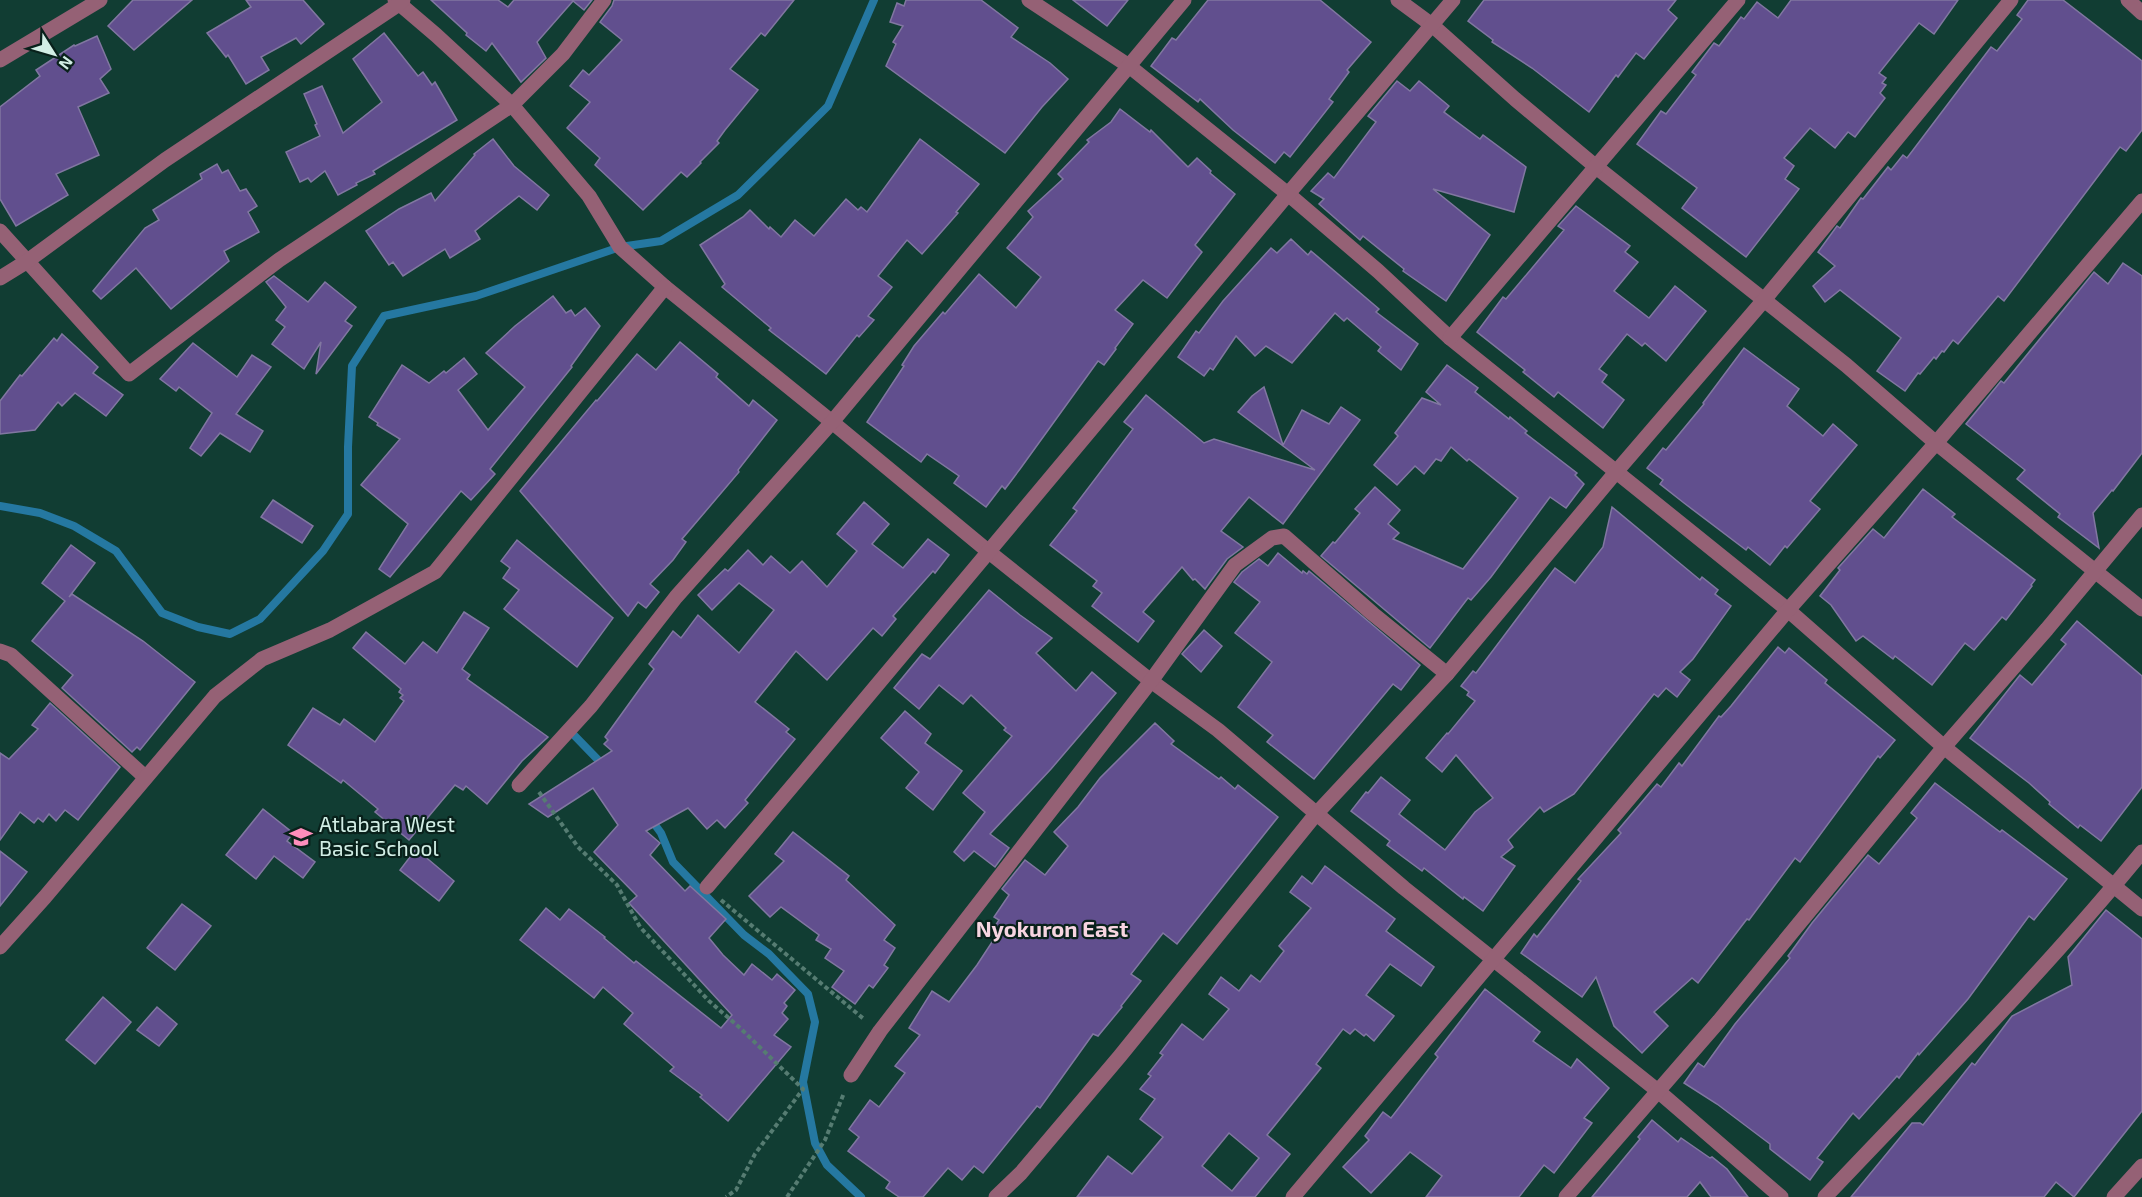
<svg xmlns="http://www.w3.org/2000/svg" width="2142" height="1197" viewBox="0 0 2142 1197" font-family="'Exo 2',sans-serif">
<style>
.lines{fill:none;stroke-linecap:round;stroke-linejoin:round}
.stream{stroke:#2578a1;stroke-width:8}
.building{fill:#614f8e;stroke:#8177a1;stroke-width:1.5;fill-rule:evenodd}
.path{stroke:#567c72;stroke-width:4;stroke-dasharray:4.5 3;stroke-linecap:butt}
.minor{stroke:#956175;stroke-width:15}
.labels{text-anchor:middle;stroke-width:4.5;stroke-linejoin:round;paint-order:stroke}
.poi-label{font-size:21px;fill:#d2eee5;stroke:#09211b;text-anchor:start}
.neighbourhood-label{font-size:22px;font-weight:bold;fill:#f7d5e1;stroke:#09211b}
</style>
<rect width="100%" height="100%" fill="#113d33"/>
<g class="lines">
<!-- stream -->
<g class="stream">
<path d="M0,506L40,513L74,526L116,551L162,613L198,627L230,634L260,619L323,551L348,514V447L352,366L384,316L476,296L620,247L661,241L738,195L828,106L874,0"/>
<path d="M570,731L604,766"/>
<path d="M650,818L661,833L673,862L744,935L769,954L808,994L815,1022L803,1082L815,1143L827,1165L861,1197"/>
</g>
</g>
<!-- building -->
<g class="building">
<path d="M133,0H192L134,50L108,26Z"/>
<path d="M246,0H303L324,24L301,44L296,38L261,57L269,70L246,84L228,55L226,57L207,33L251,7Z"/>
<path d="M431,0H498L508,7L514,0H592L584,10L573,1L537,42L546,58L521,82L492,43L486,51L466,35L467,33Z"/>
<path d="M614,0H794L765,36L761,33L730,69L758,90L725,130L717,141L719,143L700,162L701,163L687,177L681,172L643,210L595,165L600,158L567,128L590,102L570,86L583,70L589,75L622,40L600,22L612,6Z"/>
<path d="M906,0H981L1018,28L1011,37L1050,63L1068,79L1042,107L1005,153L886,66L896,44L893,42L903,26L890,22L897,3L904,6Z"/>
<path d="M1073,0H1128L1107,26Z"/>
<path d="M1208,0H1320L1371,42L1347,70L1349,72L1329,99L1333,102L1290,157L1284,152L1275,163L1233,130L1200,99L1198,102L1151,66L1172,38L1176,40Z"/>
<path d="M1484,0H1676L1668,10L1677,18L1644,59L1636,53L1618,77L1616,75L1589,112L1532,68L1492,42L1493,40L1468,21Z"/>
<path d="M1791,0H1958L1934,34L1919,23L1879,73L1886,78L1882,83L1886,85L1880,93L1885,98L1855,137L1848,132L1835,148L1810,128L1784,158L1794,166L1785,179L1799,189L1746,257L1682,208L1697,188L1637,144L1661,111L1666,114L1696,75L1692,72L1714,43L1719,46L1741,17L1744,19L1757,2L1778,18Z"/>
<path d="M2028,0H2063L2142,61V130L2126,151L2120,147L2004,301L1998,296L1958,344L1953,340L1944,352L1942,351L1936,359L1934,357L1920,374L1918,373L1905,391L1877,371L1901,338L1840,290L1825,302L1813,286L1835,266L1818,252L1837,226L1840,228L1861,198L1863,199L1888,167L1891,170L1903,155L1907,158L1991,47L1997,51L2022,19L2017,15Z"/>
<path d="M384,33L418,76L423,72L432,85L435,82L457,120L373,171L375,174L356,183L357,185L338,195L325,171L311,182L308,178L300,182L286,152L320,136L315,125L317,124L304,94L322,86L343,133L382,102L353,59Z"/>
<path d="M97,36L111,69L100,79L109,93L78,107L99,155L56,174L68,195L16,226L0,199V107L40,76L36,70L74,45L75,46Z"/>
<path d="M1397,81L1410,91L1419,81L1449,106L1444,112L1480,139L1483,135L1526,167L1514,212L1433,189L1490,235L1446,301L1403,271L1404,269L1363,236L1360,240L1319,204L1324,199L1311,191L1328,173L1334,178L1376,122L1368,116Z"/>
<path d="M1120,109L1150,132L1151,130L1188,167L1197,158L1211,171L1210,173L1235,194L1195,245L1202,252L1167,298L1143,280L1115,310L1133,324L1115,348L1116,349L1104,365L1098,361L1020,469L1005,489L1002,486L986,507L954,483L959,476L927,454L921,462L867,422L904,366L902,365L914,346L943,312L945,314L979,274L1016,308L1041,277L1007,248L1033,217L1028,211L1063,179L1058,174L1089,142L1087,140L1111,122Z"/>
<path d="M493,139L514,166L549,195L537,210L519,196L475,231L480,239L450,258L445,249L403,276L393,262L389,265L366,231L399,209L431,193L435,201L475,155L474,154Z"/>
<path d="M920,139L979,184L956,212L958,213L922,254L907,240L878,276L892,287L868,316L874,320L859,337L857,335L826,374L769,330L771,328L722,287L725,284L700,245L743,217L750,210L769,229L770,227L781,237L795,220L814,236L846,199L858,210L861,207L867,212Z"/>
<path d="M217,164L222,173L228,170L240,191L246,189L257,206L248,212L259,232L224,251L229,261L171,309L136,268L101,299L93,291L145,228L159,220L153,210L202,179L200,174Z"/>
<path d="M1576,206L1630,246L1625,252L1638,262L1614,291L1649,318L1675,286L1706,311L1666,361L1645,343L1642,346L1627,334L1599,369L1607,375L1602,382L1624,400L1603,428L1558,392L1554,397L1523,372L1525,370L1477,332L1503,297L1506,299L1564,230L1558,226Z"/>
<path d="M1291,239L1308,255L1311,251L1379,309L1376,312L1418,344L1401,370L1378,351L1381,347L1347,318L1344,321L1335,313L1292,363L1266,346L1255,356L1236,336L1213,370L1210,368L1204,376L1178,357L1196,331L1199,333L1223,301L1271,248L1277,253Z"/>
<path d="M2123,263L2142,276V453L2113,491L2112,490L2093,513L2099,548L2058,517L2060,514L2017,479L2025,470L1966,424L2001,381L2004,383L2094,272L2108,284Z"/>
<path d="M274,276L308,302L325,282L356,307L345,321L352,326L316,374L321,342L304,369L272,344L285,327L276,320L286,307L266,282Z"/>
<path d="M553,296L566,313L571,310L575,316L585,308L600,326L571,366L572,367L490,469L495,474L471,500L461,491L390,577L379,569L408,524L361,485L400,439L377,425L378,423L369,417L402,365L429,383L444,371L446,373L464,358L477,374L458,390L488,430L525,387L486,353L515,326Z"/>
<path d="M62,334L98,367L93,373L123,395L106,416L75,393L62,406L58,402L35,430L0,434V401L20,375L22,376L54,338L57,341Z"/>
<path d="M680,342L718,374L716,377L749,406L753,400L777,420L738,470L739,472L682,539L686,542L673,560L650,584L659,592L646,608L638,602L628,616L520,491L596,400L597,401L637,354L656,370Z"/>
<path d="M193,343L237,377L252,355L271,367L236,414L263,431L250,452L220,433L201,456L190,448L212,413L179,387L176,391L160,379Z"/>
<path d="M1744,348L1799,389L1787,406L1823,436L1833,424L1857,445L1810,501L1820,509L1787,548L1785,546L1770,565L1748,547L1746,550L1684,503L1660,484L1663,480L1647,468L1663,448L1666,450L1704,404L1703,403Z"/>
<path d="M1447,365L1478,388L1475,392L1509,419L1510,417L1527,431L1525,433L1577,473L1575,475L1584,484L1566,508L1550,497L1491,577L1471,600L1468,598L1430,648L1321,556L1333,542L1335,543L1360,513L1355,509L1375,487L1400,510L1388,524L1399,533L1393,539L1463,569L1518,498L1469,459L1467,461L1451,447L1441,461L1436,459L1424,474L1415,466L1397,485L1374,465L1398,436L1395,433L1422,398L1441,405L1426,392Z"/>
<path d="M1264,387L1283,445L1302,410L1329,424L1341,407L1360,420L1283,524L1249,497L1221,531L1243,547L1227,559L1205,589L1195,579L1193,580L1182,567L1143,612L1154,621L1138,642L1092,606L1102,593L1093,586L1097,581L1050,545L1077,511L1073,508L1133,429L1124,422L1146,395L1204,443L1214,439L1315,470L1238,412L1252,396Z"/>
<path d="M1923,489L1955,514L1952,517L2035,580L2031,585L2032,586L2006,620L2002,617L1974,650L1965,643L1932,685L1895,656L1893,659L1863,636L1856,641L1831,605L1820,596L1840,570L1838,568L1873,529L1884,538Z"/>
<path d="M273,500L313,526L302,543L261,517Z"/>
<path d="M864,502L889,524L872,544L903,568L928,539L949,555L935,573L933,571L893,616L896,619L882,636L873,628L827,680L796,651L755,702L789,729L786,732L795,739L745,800L748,803L725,828L717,820L707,829L688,808L646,831L660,843L650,855L685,891L690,886L726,919L709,938L723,955L744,975L752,964L772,980L777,974L795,990L784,1003L787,1006L782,1013L788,1019L774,1035L791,1047L728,1121L700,1097L702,1095L670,1071L674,1067L624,1024L633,1013L603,987L594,998L520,940L546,908L560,920L569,909L605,937L604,938L634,963L636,961L721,1028L732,1015L629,903L637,896L594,852L618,825L593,788L548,817L529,804L612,751L604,744L608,740L605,737L654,669L649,664L673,631L681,638L698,615L739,653L774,610L739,583L712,610L698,595L725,569L728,571L748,550L763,565L771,556L790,573L802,561L827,587L857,551L837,534Z"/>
<path d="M1612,507L1700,580L1702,577L1718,590L1715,594L1731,606L1693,659L1680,672L1690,680L1677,697L1666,688L1658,697L1654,694L1574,794L1544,812L1540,807L1508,840L1513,847L1501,857L1515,866L1483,911L1464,897L1463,899L1424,868L1422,871L1387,845L1390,841L1351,811L1366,792L1368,793L1381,777L1410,800L1399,814L1445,850L1475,812L1493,798L1456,755L1442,772L1426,758L1447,733L1448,734L1475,701L1467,695L1469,692L1461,686L1473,671L1476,673L1555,568L1575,583L1603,547Z"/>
<path d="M517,540L613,618L577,667L504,609L519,590L503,578L510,568L501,561Z"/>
<path d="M71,545L95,563L69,597L72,594L143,641L195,682L140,750L137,747L132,752L62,688L73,675L32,641L65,601L42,583Z"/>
<path d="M1278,553L1302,573L1303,571L1307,574L1309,571L1420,665L1401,690L1393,684L1314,779L1267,742L1273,735L1238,707L1272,662L1235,633L1260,602L1234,582L1242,572L1259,559L1268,566Z"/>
<path d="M989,590L1020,615L1052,638L1036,653L1076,691L1092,672L1116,693L1051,769L990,834L1009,848L995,867L974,851L964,861L954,852L985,812L963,793L1012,736L1004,730L1006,728L971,695L963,704L939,685L919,709L894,688L922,654L930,659Z"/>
<path d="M464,612L489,628L462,669L470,675L467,679L548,737L522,761L487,804L466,786L463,790L455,785L409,840L375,812L378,809L343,780L341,783L288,745L313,708L340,725L344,719L375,742L404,701L400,698L403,695L399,692L401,689L353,648L366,632L405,664L423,642L437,653Z"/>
<path d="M2077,621L2142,676V787L2101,841L2080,825L2078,828L2049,804L2050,802L2029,783L1970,738L2020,675L2032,685L2066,644L2061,640Z"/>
<path d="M1204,630L1222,646L1201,672L1182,654Z"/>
<path d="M1778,647L1785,653L1789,648L1827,680L1825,683L1895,740L1880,758L1878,756L1800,862L1795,858L1749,920L1747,919L1698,983L1692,978L1654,1012L1668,1026L1642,1053L1614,1026L1596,977L1582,997L1521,953L1534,934L1537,937L1581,881L1578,879L1621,833L1618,830L1657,784L1661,787L1679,763L1682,766L1719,716L1721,717L1731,706Z"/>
<path d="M50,703L120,767L78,820L65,810L56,821L49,814L43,822L38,818L34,823L20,812L0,840V753L9,759L38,729L32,725Z"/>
<path d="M905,711L931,734L925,743L962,771L933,810L906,788L919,772L881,738Z"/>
<path d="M1155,723L1174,741L1171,744L1219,779L1221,777L1235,789L1238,785L1278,817L1177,944L1163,933L1131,974L1141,981L1121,1006L1122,1007L1098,1036L1093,1034L1040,1108L1037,1106L983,1173L974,1166L962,1180L948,1168L923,1197H899L886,1188L890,1182L848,1151L859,1137L849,1129L870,1100L879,1107L905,1073L895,1066L920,1035L909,1028L932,991L949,1002L977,965L1000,930L995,926L999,920L994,917L1009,895L1002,889L1025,860L1045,875L1068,846L1054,832L1078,807L1100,778Z"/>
<path d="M1935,783L2000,832L2002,830L2067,879L2034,920L2029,916L1968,999L1919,1055L1918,1053L1899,1078L1897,1076L1859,1119L1853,1113L1817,1158L1823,1162L1810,1180L1770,1149V1144L1717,1104L1684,1083L1698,1063L1704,1067L1735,1024L1790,958L1788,956L1812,923L1868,855L1879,864L1917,818L1911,813Z"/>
<path d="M263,809L293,833L287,841L315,862L303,878L274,856L256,879L226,855Z"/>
<path d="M793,832L849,876L846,880L895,925L884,940L895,948L884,965L888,968L873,988L869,985L855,1004L832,987L844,971L825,958L831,949L816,940L819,935L781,907L770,917L749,896L784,861L775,854Z"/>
<path d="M416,849L454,881L439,901L400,870Z"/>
<path d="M0,851L27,872L0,906Z"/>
<path d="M1325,866L1395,919L1386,931L1434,967L1421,986L1390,964L1366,995L1394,1016L1374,1041L1366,1034L1364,1036L1355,1029L1350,1034L1343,1029L1316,1064L1321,1068L1267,1135L1290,1154L1255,1197H1077L1108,1156L1132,1174L1163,1137L1140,1119L1155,1099L1140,1089L1151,1076L1148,1074L1163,1055L1160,1053L1182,1024L1203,1040L1229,1009L1209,994L1221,977L1239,991L1251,975L1260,982L1284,951L1279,946L1311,908L1290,892L1302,876L1312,884ZM1229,1133L1259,1158L1232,1191L1202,1166Z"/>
<path d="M182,904L211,926L175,970L147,948Z"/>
<path d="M2106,910L2142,939V1111L2074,1197L2056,1182L2044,1197H1851L1912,1123H1920L1923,1125L1972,1063L1975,1065L2012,1016L2072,985L2068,957Z"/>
<path d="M1485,989L1540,1032L1533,1041L1571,1068L1577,1059L1609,1088L1584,1118L1592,1123L1554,1173L1544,1165L1519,1197H1426L1442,1176L1410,1152L1371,1193L1343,1167L1369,1140L1365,1136L1383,1112L1391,1118L1438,1057L1435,1054Z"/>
<path d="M103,997L131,1022L95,1064L66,1040Z"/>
<path d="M157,1007L177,1024L159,1046L137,1030Z"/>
<path d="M1652,1120L1678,1142L1681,1138L1710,1158L1712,1157L1727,1169L1748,1197H1711L1700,1182L1687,1197H1592L1640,1139L1638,1137Z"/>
</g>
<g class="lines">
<!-- path -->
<g class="path">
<path d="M539,792L578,847L617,885L640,927L709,1001L739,1027L803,1089L755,1154L736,1190L726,1197"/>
<path d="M721,900L865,1020"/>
<path d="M787,1197L825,1140L844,1093"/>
</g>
<!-- minor -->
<g class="minor">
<path d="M395,0L436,35L512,105L589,196L620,247L665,287L832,422L989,552L1151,681L1218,730L1404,888L1658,1091L1781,1197"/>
<path d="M1029,0L1129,66L1288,194L1378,271L1450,338L1788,610L1944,747L2142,909"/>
<path d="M1398,0L1432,25L1515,99L1595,166L1846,365L1936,443L2142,609"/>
<path d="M2128,0L2142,13"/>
<path d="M0,60L100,0"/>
<path d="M0,231L129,374L279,260L512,105L563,54L604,0"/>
<path d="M0,278L26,262L165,160L399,4L403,0"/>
<path d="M1450,338L1738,0"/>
<path d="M0,651L11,655L145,777"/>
<path d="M519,785L591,706L676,597L832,422L1184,0"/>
<path d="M707,887L805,771L1288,194L1453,0"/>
<path d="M0,947L45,897L215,696L262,659L330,630L435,572L665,287"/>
<path d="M851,1075L880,1031L1151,681L1235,565L1272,538L1284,536L1373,614L1447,674"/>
<path d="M996,1197L1021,1173L1120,1056L1316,814L1447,674L1616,472L1764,300L2011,0"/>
<path d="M1293,1197L1788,610L1936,443L2142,201"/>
<path d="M1566,1197L1719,1021L1944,747L2047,629L2142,515"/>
<path d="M1825,1197C1932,1084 2043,973 2142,852"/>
<path d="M2114,1197L2142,1166"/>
</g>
</g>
<!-- icons -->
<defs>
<g id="school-bare" transform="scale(1.8)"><path d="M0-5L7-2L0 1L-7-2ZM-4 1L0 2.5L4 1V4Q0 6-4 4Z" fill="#fe8ebc" stroke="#09211b" stroke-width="2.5" paint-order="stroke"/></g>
</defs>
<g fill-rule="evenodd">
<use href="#school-bare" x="301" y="837"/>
</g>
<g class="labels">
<!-- poi labels -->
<g class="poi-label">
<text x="319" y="832">Atlabara West<tspan x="319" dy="24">Basic School</tspan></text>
</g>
<!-- neighbourhood labels -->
<g class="neighbourhood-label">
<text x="1052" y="937">Nyokuron East</text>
</g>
</g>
<!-- north arrow -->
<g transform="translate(54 54) rotate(127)" stroke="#09211b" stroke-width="4.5" paint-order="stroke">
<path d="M0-4.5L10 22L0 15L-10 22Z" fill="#d2eee5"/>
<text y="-9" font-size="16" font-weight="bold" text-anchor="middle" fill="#d2eee5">N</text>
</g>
</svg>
